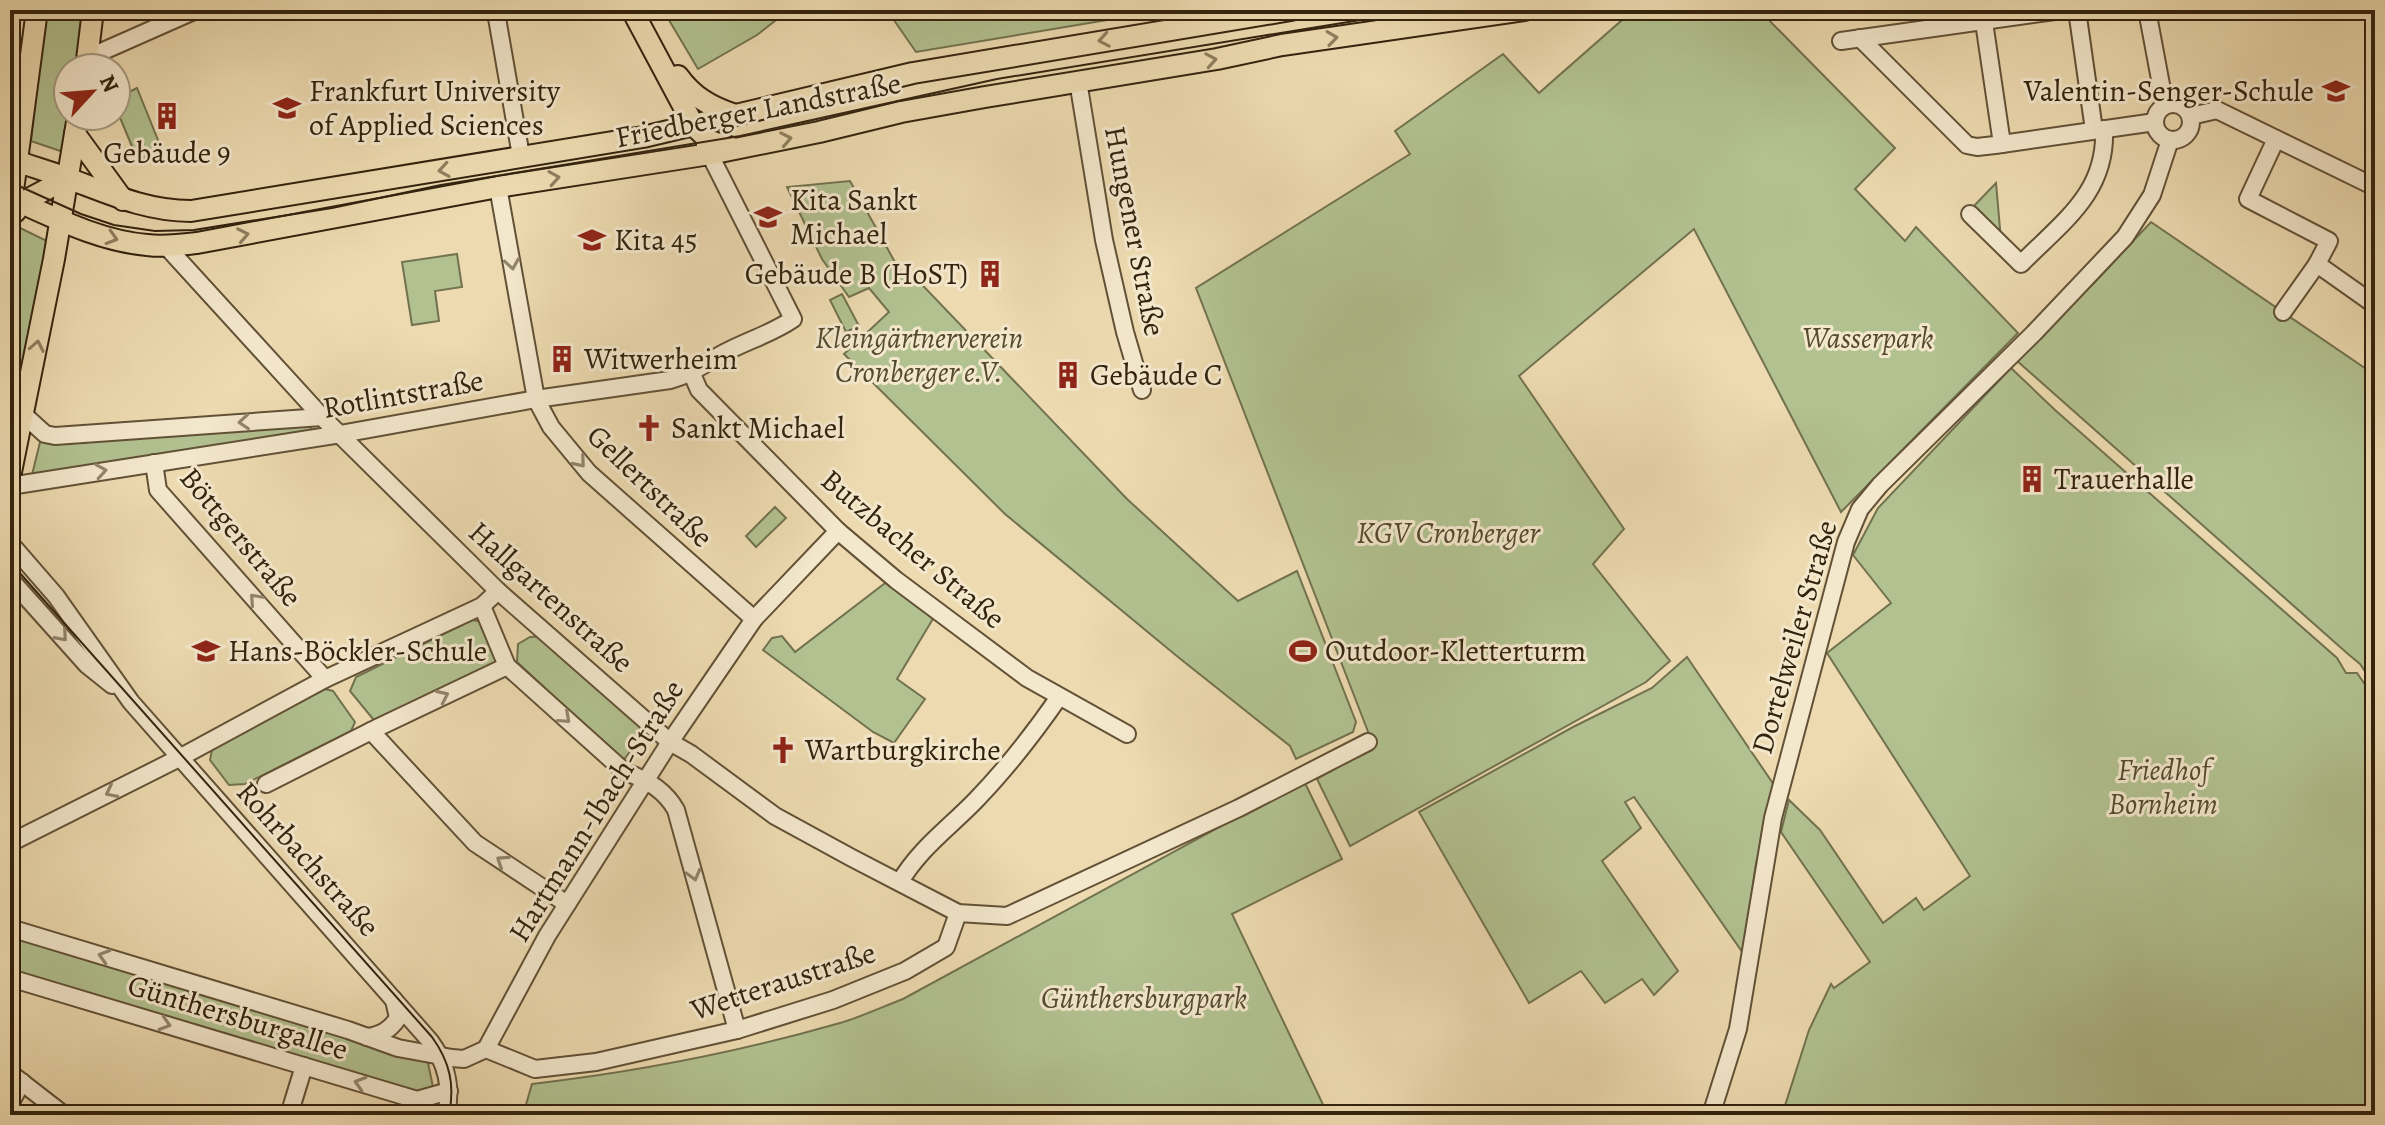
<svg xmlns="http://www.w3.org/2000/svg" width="2385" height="1125" viewBox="0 0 2385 1125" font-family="Alegreya,serif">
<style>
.green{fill:#b2c190;stroke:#72724f;stroke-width:2}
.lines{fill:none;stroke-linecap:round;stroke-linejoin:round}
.minor-casing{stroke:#625136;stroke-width:20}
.major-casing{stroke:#33230e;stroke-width:24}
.minor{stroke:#f3e7cc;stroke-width:16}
.major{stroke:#eddab0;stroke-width:20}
.tram{stroke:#33230e;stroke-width:2}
.oneway{stroke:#907e5f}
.oneway2{stroke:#93856d}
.labels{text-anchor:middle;stroke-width:6;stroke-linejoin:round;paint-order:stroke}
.poi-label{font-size:30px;fill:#33230e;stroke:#f3e7cc;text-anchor:start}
.street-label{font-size:30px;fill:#33230e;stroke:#f3e7cc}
.park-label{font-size:30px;font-style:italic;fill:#534a2e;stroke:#f3e7cc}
</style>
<rect width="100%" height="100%" fill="#eddab0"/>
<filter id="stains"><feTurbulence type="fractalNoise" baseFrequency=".0025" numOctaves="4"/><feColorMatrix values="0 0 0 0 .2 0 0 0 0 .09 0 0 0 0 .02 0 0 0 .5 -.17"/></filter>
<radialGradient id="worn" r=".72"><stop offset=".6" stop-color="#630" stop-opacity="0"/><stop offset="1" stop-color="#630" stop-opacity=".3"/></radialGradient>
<!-- green -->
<g class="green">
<path d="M45,10H89L82,68H68V116L63,152L31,141Z"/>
<path d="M663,10H789L757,35L698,69Z"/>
<path d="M887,10H1167L916,52Z"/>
<path d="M1630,10H1759L1895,148L1855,189L1905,241L1916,227L2018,333L1841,512L1694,229L1519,376L1624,529L1593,564L1670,661L1646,682L1350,846L1317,779L1374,747L1196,288L1410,154L1395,131L1503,54L1539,93L1622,20L1621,11Z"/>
<path d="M137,88L162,150L138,161L116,108V95L120,93L125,96L129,92Z"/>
<path d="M850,181L901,273L909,271L1127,499L1238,601L1297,571L1356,722L1353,732L1296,759L1290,746L1178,657L1005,514L844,354L889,312L869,288L849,297L822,259L787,187Z"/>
<path d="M1996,183L2001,240L1970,210Z"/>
<path d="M2151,222L2375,375V686L2360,664L2348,654L2016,360L2094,283Z"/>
<path d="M12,224L49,242L10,431V234Z"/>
<path d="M457,254L462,287L435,291L439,321L412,325L402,262Z"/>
<path d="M842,294L859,326L846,332L830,300Z"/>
<path d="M2011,368L2055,410L2337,658L2346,673H2357L2375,699V1092L2365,1104L2375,1096V1115H1782L1809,1030L1831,984L1834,988L1870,962L1781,832L1789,800L1820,830L1883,923L1916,898L1924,910L1970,876L1827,653L1891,603L1853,555L1878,508Z"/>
<path d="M310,426L312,431L31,479L41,438L55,442Z"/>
<path d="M775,507L786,518L756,547L746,536Z"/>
<path d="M893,577L937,612L897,679L925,699L894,743L873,732L763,650L772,638L782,636L795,652Z"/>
<path d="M472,620L484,622L498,663L385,720L373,719L350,691L356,677Z"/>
<path d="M547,636L647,728L623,761L517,662L518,644L530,637Z"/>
<path d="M1687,657L1774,785L1756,864L1743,953L1634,797L1625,802L1641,828L1602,861L1678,971L1654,995L1642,979L1605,1003L1581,971L1529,1003L1419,812L1573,727L1652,688Z"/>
<path d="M325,689L333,691L355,722L351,731L245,784L229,785L210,760L213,745Z"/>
<path d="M1304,781L1342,859L1232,914L1328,1115H513L525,1108L532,1084C635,1072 739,1052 840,1023C861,1017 882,1007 903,999Z"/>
<path d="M10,934L427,1058L433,1087L425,1093L10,972Z"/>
</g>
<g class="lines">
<!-- minor casing -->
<g class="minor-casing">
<g id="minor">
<path d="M10,10L37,12"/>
<path d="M492,10L497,18L521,156"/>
<path d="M2077,10L2094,130"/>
<path d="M2147,10L2162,90L2168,104"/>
<path d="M1984,22L2002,144"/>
<path d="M1860,38L1967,145L1977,147L1995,145L2155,122"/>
<path d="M1841,41L2062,10"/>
<path d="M101,52L196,10"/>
<path d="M1078,81L1104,240L1125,332L1142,390"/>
<circle cx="2173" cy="122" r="18"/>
<path d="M2191,116L2217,110L2375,187"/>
<path d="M2276,139L2248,199L2329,241L2317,264L2375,305"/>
<path d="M498,187L536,399L551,427L589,473L754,619"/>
<path d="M1970,214L2021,264C2062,222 2107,193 2104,129"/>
<path d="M166,246L322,417L498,591L670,742L691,754L775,816L852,858L958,913L1007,916L1239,808L1368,742"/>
<path d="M2283,312L2317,264"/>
<path d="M692,374L699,390L838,531L896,580L1027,678L1127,734"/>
<path d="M24,415L45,434L55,436L322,417"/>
<path d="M154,463L158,490L325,679"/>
<path d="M10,486L341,434L536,399L670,380C695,373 706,362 728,351C749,340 773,333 793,319L705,145"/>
<path d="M10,543L56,596L131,702L430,1041C447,1064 452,1087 446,1115"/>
<path d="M10,579L87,665L112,685"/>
<path d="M482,606L507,666L625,772C646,779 665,790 676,810L737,1030"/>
<path d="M371,731L475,843L567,904"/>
<path d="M266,784L379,727L507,666"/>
<path d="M10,843L181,757L325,679L482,606L498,591"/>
<path d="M900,882C919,849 950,827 976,800C1007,768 1034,733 1059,697"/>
<path d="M10,928L348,1030L398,1048L452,1058L464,1059L486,1049L547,936L670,742L754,619L838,531"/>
<path d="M10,978L417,1100L449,1091"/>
<path d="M367,1037C381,1035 390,1030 398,1018L394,1000"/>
<path d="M486,1049L535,1069L596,1062L737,1030L833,1000L905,971L946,947L958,913"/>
<path d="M10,1073L64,1115"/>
<path d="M10,1104L22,1082"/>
<path d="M289,1115L304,1066"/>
<path d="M1711,1115L1738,1029L1773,818L1846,542L1860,509L1880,485L2034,333L2125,237L2152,195L2170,140"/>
</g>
</g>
<!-- major casing -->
<g class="major-casing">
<g id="major">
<path d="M632,10L694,126L710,141L732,148"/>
<path d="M86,68L93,10"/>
<path d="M678,76C693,97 711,107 735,115"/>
<path d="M75,134L123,200"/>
<path d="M10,159C30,166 50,172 70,179C110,194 147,211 191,211L643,137L913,73L1291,10"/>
<path d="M10,198C53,217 99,241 147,245C164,247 180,245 197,243L498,187L710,154L819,132L901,112L985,97L1217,59L1282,45L1524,10"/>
<path d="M15,212L21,203L68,178"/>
<path d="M10,213L37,10"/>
<path d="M10,477L54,259L78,116"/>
</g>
</g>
<!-- minor -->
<use href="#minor" class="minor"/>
<!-- major -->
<use href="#major" class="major"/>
<!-- tram -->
<g class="tram">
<path d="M10,182L81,214L114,225L155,231L194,230L332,208L441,185L740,136L997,79L1422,10"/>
<path d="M10,562L432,1037C450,1062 455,1085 449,1115"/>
</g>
</g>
<!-- one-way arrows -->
<defs><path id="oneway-chevron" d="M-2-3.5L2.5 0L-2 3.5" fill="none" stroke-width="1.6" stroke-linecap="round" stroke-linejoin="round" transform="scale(2)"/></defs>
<g class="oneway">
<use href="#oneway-chevron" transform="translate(1332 38) rotate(-8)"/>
<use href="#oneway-chevron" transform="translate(1104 40) rotate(170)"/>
<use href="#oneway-chevron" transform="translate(1211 60) rotate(-10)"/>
<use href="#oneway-chevron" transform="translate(786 139) rotate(-11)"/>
<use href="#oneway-chevron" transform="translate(444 170) rotate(171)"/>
<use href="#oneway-chevron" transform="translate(554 178) rotate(-9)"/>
<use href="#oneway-chevron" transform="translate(243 235) rotate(-11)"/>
<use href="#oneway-chevron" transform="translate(112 238) rotate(17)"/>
<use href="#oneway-chevron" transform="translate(37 346) rotate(-79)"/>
</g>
<g class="oneway2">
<use href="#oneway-chevron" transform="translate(512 264) rotate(81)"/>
<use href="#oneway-chevron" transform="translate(244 422) rotate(176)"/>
<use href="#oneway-chevron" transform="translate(580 462) rotate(50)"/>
<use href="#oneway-chevron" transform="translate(101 471) rotate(-9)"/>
<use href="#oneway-chevron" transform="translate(255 599) rotate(-132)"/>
<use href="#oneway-chevron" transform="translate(62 636) rotate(49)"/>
<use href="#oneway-chevron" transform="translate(443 696) rotate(-25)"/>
<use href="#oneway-chevron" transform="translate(565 718) rotate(42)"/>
<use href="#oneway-chevron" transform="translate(111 792) rotate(153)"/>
<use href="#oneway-chevron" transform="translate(502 861) rotate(-146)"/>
<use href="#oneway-chevron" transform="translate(694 875) rotate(75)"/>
<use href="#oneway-chevron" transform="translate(104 956) rotate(-163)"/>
<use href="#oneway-chevron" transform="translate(165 1024) rotate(17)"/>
<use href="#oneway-chevron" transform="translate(360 1083) rotate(-163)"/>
</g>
<!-- icons -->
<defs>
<g id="school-bare" transform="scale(2.16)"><path d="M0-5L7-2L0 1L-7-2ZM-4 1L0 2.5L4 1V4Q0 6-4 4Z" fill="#8f2418" stroke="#f3e7cc" stroke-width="2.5" paint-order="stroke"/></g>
<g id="university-bare" transform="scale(2.16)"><path d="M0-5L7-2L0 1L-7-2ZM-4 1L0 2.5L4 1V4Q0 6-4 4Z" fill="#8f2418" stroke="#f3e7cc" stroke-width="2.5" paint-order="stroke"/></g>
<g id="building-bare" transform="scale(2.16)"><path d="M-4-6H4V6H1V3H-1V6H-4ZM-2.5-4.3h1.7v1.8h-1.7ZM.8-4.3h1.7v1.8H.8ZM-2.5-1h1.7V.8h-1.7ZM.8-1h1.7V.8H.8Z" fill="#8f2418" stroke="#f3e7cc" stroke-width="2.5" paint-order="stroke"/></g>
<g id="church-bare" transform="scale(2.16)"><path d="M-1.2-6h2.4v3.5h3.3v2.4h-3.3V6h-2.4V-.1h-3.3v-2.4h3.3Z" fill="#8f2418" stroke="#f3e7cc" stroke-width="2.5" paint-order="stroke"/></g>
<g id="stadium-bare" transform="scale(2.16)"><path d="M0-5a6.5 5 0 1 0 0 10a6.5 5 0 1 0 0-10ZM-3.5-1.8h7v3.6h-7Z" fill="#8f2418" stroke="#f3e7cc" stroke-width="2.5" paint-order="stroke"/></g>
</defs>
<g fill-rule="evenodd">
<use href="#school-bare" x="2336" y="91"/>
<use href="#university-bare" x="287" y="108"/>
<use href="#building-bare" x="167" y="116"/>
<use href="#school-bare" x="768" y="217"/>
<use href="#school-bare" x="592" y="240"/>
<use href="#building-bare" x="990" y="274"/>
<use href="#building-bare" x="562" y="359"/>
<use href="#building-bare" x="1068" y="375"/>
<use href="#church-bare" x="649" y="428"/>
<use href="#building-bare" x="2032" y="479"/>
<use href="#school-bare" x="206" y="651"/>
<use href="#stadium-bare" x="1303" y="651"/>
<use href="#church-bare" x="783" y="750"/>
</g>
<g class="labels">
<!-- poi labels -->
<g class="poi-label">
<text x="309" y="101">Frankfurt University<tspan x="309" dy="34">of Applied Sciences</tspan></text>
<text x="2314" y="101" text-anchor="end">Valentin-Senger-Schule</text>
<text x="167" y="163" text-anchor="middle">Gebäude 9</text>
<text x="790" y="210">Kita Sankt<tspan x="790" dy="34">Michael</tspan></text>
<text x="614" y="250">Kita 45</text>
<text x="968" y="284" text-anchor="end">Gebäude B (HoST)</text>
<text x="584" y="369">Witwerheim</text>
<text x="1090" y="385">Gebäude C</text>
<text x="671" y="438">Sankt Michael</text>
<text x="2054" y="489">Trauerhalle</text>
<text x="228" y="661">Hans-Böckler-Schule</text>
<text x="1325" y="661">Outdoor-Kletterturm</text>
<text x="805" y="760">Wartburgkirche</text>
</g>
<!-- street labels -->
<g class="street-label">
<text transform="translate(758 110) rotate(-11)" y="10">Friedberger Landstraße</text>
<text transform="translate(1135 231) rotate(79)" y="10">Hungener Straße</text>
<text transform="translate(403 394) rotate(-10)" y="10">Rotlintstraße</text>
<text transform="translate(650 486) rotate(44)" y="10">Gellertstraße</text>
<text transform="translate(241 537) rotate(50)" y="10">Böttgerstraße</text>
<text transform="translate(913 549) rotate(40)" y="10">Butzbacher Straße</text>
<text transform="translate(551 597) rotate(42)" y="10">Hallgartenstraße</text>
<text transform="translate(1794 637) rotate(-74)" y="10">Dortelweiler Straße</text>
<text transform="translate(596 811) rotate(-58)" y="10">Hartmann-Ibach-Straße</text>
<text transform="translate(308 859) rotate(48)" y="10">Rohrbachstraße</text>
<text transform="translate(783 981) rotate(-18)" y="10">Wetteraustraße</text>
<text transform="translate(238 1017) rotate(17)" y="10">Günthersburgallee</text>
</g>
<!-- park labels -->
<g class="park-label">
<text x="919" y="348">Kleingärtnerverein<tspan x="919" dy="34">Cronberger e.V.</tspan></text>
<text x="1868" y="348">Wasserpark</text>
<text x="1448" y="543">KGV Cronberger</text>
<text x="2163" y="780">Friedhof<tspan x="2163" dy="34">Bornheim</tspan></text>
<text x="1144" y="1008">Günthersburgpark</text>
</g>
</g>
<!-- margin -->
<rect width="2385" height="1125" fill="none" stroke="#eddab0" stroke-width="40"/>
<rect x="12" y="12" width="2361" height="1101" fill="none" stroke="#33230e" stroke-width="4"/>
<rect x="20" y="20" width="2345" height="1085" fill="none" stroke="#33230e" stroke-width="2"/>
<!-- north arrow -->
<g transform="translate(92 92) rotate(64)"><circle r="38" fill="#f3e7cc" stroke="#a69980" stroke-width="2"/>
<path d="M0-6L14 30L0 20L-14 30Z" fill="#8f2418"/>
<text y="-12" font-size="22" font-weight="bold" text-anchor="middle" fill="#33230e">N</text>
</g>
<rect width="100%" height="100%" filter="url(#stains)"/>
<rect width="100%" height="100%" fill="url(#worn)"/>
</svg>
